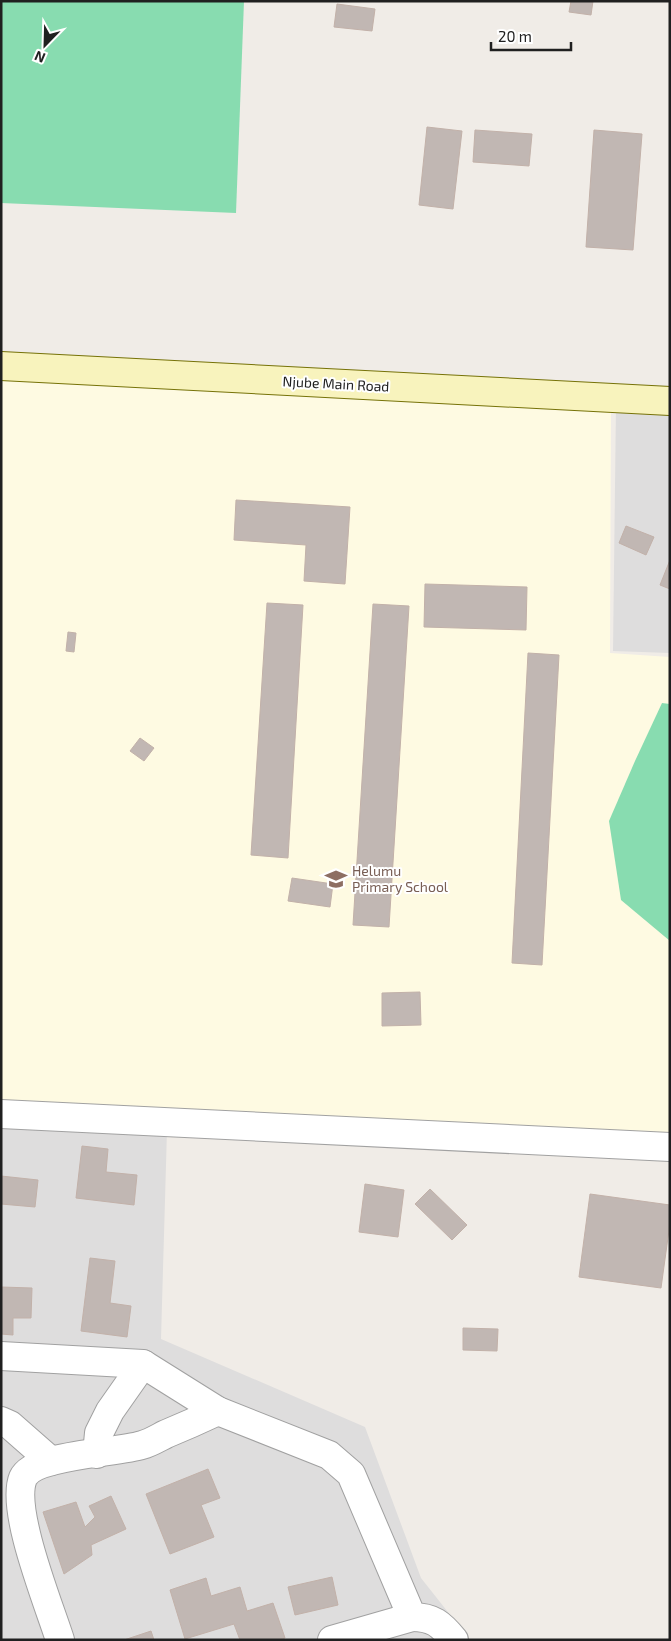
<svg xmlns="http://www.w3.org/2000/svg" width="671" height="1641" viewBox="0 0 671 1641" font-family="'Exo 2',sans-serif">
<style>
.residential{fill:#dedddd}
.education{fill:#fefae2}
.pitch{fill:#88dcb0}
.building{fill:#c1b7b3;stroke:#c2b1a9}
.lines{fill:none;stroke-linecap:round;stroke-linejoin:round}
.street-casing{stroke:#a1a1a1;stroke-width:30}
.secondary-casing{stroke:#767208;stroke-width:30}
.street{stroke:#fff;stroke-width:28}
.secondary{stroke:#f8f3bd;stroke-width:28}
.labels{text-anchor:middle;stroke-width:4;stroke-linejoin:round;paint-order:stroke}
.street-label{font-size:14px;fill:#202020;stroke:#fff}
.education-label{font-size:14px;fill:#785e54;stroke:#fff;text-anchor:start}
</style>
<rect width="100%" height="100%" fill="#f0ece7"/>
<!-- residential -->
<g class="residential">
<path d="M616,403L670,406V653L613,651Z"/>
<path d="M1,1122L167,1130L161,1339L365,1427L421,1578L470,1640H1Z"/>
</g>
<!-- education -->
<path class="education" d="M1,372L611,405L610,653L670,657V1139L1,1102Z"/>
<!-- pitch -->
<g class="pitch">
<path d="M1,1H244L236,213L1,203Z"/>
<path d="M662,703L670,704V941L621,900L609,821L635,761Z"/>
</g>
<!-- building -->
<g class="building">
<path d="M571,1H593L591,15L569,12Z"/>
<path d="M337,4L375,9L372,31L334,27Z"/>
<path d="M427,127L462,131L453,209L419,205Z"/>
<path d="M475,130L532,134L529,166L473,162Z"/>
<path d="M594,130L642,134L633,250L586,247Z"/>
<path d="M236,500L350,507L345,584L304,581L306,545L234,540Z"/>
<path d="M626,526L654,537L646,555L619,543Z"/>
<path d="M670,560V589L660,585Z"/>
<path d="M425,584L527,587L526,630L424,627Z"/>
<path d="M267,603L303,605L288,858L251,855Z"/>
<path d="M373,604L409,606L389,927L353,925Z"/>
<path d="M68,632L76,633L74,652L66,651Z"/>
<path d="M528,653L559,655L542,965L512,963Z"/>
<path d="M140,738L154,748L144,761L130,751Z"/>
<path d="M292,878L333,884L330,907L288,901Z"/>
<path d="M420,992L421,1025L382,1026V993Z"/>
<path d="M82,1146L108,1149L106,1172L137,1175L134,1205L76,1198Z"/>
<path d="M1,1176L38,1180L35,1207L1,1204Z"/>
<path d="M365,1184L404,1190L398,1237L359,1232Z"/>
<path d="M430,1189L467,1225L452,1240L415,1204Z"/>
<path d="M590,1194L670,1205V1223L661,1288L579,1277Z"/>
<path d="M90,1258L115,1261L110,1303L131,1306L127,1337L81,1331Z"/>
<path d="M1,1287L32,1288L31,1318H13V1335L1,1334Z"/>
<path d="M463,1328L498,1329L497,1351L463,1350Z"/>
<path d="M208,1469L220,1498L201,1505L214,1537L170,1554L146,1494Z"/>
<path d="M111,1496L126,1529L91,1545L92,1555L64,1574L43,1512L76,1502L85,1527L95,1517L89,1506Z"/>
<path d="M332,1577L338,1605L295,1615L288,1587Z"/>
<path d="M206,1578L211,1596L240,1587L247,1611L273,1603L285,1638L279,1640H240L234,1624L185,1639L170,1590Z"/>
<path d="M151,1631L154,1640H124Z"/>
</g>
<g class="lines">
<!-- street casing -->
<g class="street-casing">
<g id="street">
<path d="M1,1114L670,1147"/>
<path d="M1,1356L143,1364L218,1411L329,1455L351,1474L412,1617C433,1617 441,1624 454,1640"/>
<path d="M1,1421L10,1425L51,1461"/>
<path d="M97,1454L99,1433L110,1411L143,1364"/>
<path d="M60,1640C49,1605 10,1510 23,1478C34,1454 117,1453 142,1445C150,1443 158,1438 166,1434C183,1427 201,1419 218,1411"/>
<path d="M332,1640L412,1617"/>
</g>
</g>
<!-- secondary casing -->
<g class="secondary-casing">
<path id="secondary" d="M1,366L670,401"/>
</g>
<!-- street -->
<use href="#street" class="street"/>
<!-- secondary -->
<use href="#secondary" class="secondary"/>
</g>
<!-- icons -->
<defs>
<g id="school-bare" transform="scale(1.725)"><path d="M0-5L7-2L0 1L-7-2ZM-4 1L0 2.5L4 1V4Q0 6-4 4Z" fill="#8d6e63" stroke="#fff" stroke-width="2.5" paint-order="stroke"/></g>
</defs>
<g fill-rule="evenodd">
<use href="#school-bare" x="336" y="879"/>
</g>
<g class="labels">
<!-- street labels -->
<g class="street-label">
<text transform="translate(336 384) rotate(3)" y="5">Njube Main Road</text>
</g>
<!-- education labels -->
<g class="education-label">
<text x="352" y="876">Helumu<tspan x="352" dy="16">Primary School</tspan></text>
</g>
</g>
<!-- border -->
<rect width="671" height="1641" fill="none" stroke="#202020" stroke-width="5"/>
<!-- north arrow -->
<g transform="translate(45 45) rotate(203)" stroke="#ffffff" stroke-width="4" paint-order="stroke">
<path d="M0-4L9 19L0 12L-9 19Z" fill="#202020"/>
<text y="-8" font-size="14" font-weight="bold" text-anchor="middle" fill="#202020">N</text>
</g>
<!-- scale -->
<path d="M491 42v8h80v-8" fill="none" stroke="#202020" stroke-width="2.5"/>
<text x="498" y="42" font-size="15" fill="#202020" stroke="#ffffff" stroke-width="4" paint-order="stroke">20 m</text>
</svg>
